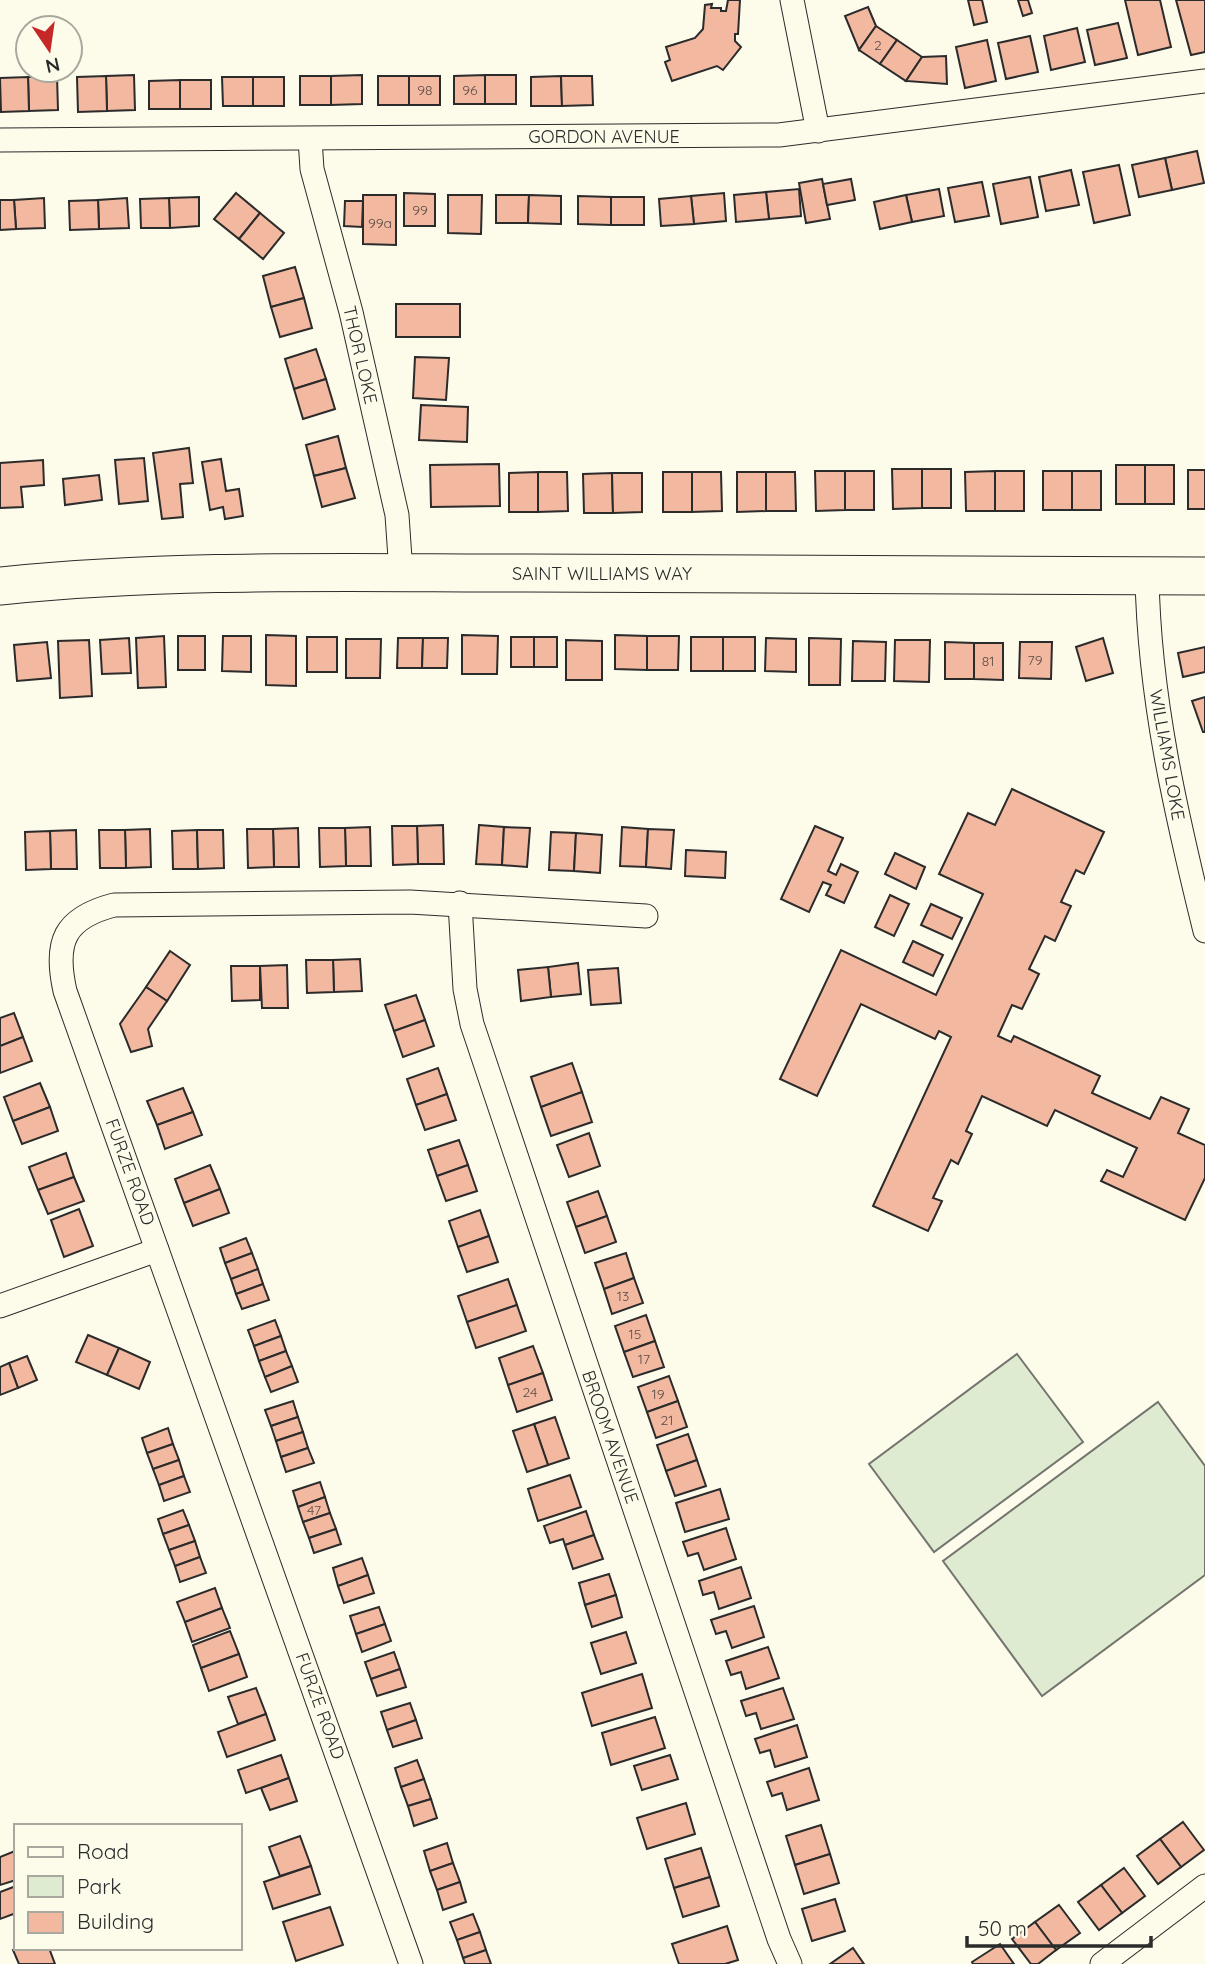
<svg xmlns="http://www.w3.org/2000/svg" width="1205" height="1964" viewBox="0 0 1205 1964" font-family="Quicksand,sans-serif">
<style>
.green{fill:#deebd1;stroke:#74746e;stroke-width:2}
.building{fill:#f2b8a0;stroke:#2b2b2b;stroke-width:2}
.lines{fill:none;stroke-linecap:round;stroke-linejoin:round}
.minor-casing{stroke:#2b2b2b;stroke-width:25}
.trunk-casing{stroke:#2b2b2b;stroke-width:39}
.minor{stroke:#fdfbea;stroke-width:23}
.trunk{stroke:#fdfbea;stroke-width:37}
.labels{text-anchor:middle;stroke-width:5;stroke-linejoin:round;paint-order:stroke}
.number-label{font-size:14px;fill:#5d4e48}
.street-label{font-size:18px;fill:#2b2b2b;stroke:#fdfbea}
</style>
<rect width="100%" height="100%" fill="#fdfbea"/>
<!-- green -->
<g class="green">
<path d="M1017,1354L1083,1442L934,1552L869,1464Z"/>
<path d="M1158,1402L1205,1466V1575L1042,1696L943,1561Z"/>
</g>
<!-- building -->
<g class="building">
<path d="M728,0H740L738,34H735V41L741,47L723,70L717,66L672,81L665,62L670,60L666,47L695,38L703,29L705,5L712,4L711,8H721V11H726Z"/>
<path d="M968,0H982L987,22L974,25Z"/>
<path d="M1018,0H1028L1032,13L1023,16Z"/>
<path d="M1125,0H1160L1171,47L1138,55Z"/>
<path d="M1176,0H1205V52L1191,55Z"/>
<path d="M868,7L876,26L859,50L845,16Z"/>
<path d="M1118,23L1127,58L1095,65L1087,30Z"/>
<path d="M876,26L897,40L880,64L859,50Z"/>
<path d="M1077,28L1085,62L1051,70L1044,36Z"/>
<path d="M1030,36L1038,72L1006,79L998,43Z"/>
<path d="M897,40L922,57L906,81L880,64Z"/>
<path d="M987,40L996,81L965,88L956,47Z"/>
<path d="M946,56L947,84L906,81L922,57Z"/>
<path d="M134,75L135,110L107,111L106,76Z"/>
<path d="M362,75V104L331,105V76Z"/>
<path d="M485,75V104H454V76Z"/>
<rect x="485" y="75" width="31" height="29"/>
<path d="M57,76L58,110L29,111L28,77Z"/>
<path d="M106,76L107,111L78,112L77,77Z"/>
<rect x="300" y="76" width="31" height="29"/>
<rect x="378" y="76" width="31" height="29"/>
<rect x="409" y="76" width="31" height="29"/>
<path d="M561,76L562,106H531V77Z"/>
<path d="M561,76H592L593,105L562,106Z"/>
<path d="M28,77L29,111L1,112L0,78Z"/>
<path d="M222,77H253V106H223Z"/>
<rect x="253" y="77" width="31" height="29"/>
<path d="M180,80V109H149V81Z"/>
<rect x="180" y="80" width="31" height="29"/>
<path d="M1197,151L1204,183L1172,190L1165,158Z"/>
<path d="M1165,158L1172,190L1139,197L1132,165Z"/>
<path d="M1119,165L1130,215L1094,223L1083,172Z"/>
<path d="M1071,170L1079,205L1046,211L1039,177Z"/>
<path d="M1030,177L1038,217L1001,224L993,184Z"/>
<path d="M822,179L830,219L806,223L799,183Z"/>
<path d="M851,179L855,200L827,205L823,184Z"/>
<path d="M982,182L989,216L955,222L948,188Z"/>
<path d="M799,189L801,216L769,219L766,192Z"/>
<path d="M939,189L944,216L912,222L906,195Z"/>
<path d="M766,192L769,219L736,222L734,195Z"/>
<path d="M236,193L260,213L239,239L214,219Z"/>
<path d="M404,193L435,194V226H404Z"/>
<path d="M724,193L726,221L694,224L691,196Z"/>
<path d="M363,195H396V245L363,244Z"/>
<path d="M448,195H482L481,234L448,233Z"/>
<path d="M496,195H529L528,223H496Z"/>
<path d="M529,195L561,196V224L528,223Z"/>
<path d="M906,195L912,222L880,229L874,202Z"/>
<path d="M578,196L611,197V225L578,224Z"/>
<path d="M691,196L694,224L661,226L659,199Z"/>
<path d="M199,197V226L170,228L169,198Z"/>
<rect x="611" y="197" width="33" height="28"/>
<path d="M44,198L45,228L16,229L14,200Z"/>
<path d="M127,198L129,228L99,229L98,200Z"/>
<path d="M169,198L170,228H141L140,199Z"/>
<path d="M0,200H14L16,229L0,230Z"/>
<path d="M98,200L99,229L70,230L69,201Z"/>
<path d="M345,201H363L362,227L344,226Z"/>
<path d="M260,213L284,233L263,259L239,239Z"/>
<path d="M295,267L304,298L271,307L263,276Z"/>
<path d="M304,298L312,328L280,337L271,307Z"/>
<rect x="396" y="304" width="64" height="33"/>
<path d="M316,349L326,379L294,389L285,359Z"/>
<path d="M415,357L449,358L446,400L413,398Z"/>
<path d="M326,379L335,409L303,419L294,389Z"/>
<path d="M421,405L468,407L467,442L419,440Z"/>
<path d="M338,436L346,468L314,476L306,445Z"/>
<path d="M189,448L193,483L180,484L183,517L162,519L153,453Z"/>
<path d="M144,458L148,501L119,504L115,460Z"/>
<path d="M221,459L226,491L239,489L243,516L225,519L223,507L210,510L202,462Z"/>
<path d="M43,460L44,485L21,487L23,507L0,508V463Z"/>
<path d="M499,464L500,506L431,507L430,465Z"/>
<rect x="1116" y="465" width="29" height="39"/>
<rect x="1145" y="465" width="29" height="39"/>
<path d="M346,468L355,498L322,507L314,476Z"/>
<path d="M892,469H922V508L893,509Z"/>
<rect x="922" y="469" width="29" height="39"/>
<rect x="1188" y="470" width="17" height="39"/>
<path d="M815,471H845V510L816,511Z"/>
<rect x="845" y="471" width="29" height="39"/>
<path d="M995,471V511H966L965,472Z"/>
<rect x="995" y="471" width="29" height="40"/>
<rect x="1043" y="471" width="29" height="39"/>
<rect x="1072" y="471" width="29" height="39"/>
<path d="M538,472V512H509V473Z"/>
<path d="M538,472H567L568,511L538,512Z"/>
<rect x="663" y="472" width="29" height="40"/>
<path d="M692,472H721L722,511L692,512Z"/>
<path d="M737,472H766V511L737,512Z"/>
<path d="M766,472H795L796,511H766Z"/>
<path d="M612,473L613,513H584L583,474Z"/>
<path d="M612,473H642V512L613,513Z"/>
<path d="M99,475L102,500L65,505L63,479Z"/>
<path d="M266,635L296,636V686L266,685Z"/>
<path d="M462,635L498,636L497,674H462Z"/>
<path d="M615,635L647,636V670L615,669Z"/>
<path d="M164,636L166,687L138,688L136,638Z"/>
<rect x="178" y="636" width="27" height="34"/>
<path d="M223,636H251V672L222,671Z"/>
<path d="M647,636H679L678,670H647Z"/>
<rect x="307" y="637" width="30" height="35"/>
<rect x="511" y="637" width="23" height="30"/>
<rect x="534" y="637" width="23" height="30"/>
<rect x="691" y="637" width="32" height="34"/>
<rect x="723" y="637" width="32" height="34"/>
<path d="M129,638L131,673L102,674L100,640Z"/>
<path d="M398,638H423L422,668H397Z"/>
<path d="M423,638H448L447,668H422Z"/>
<path d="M766,638L796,639V672L765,671Z"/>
<path d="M809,638L841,639L840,685H809Z"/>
<path d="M1103,638L1113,673L1086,681L1076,647Z"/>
<path d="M346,639H381L380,678H346Z"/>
<path d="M89,640L92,696L60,698L58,641Z"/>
<path d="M566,640L602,641V680H566Z"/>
<path d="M895,640H930L929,682L894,681Z"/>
<path d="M853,641L886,642L885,681H852Z"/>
<path d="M47,642L51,678L17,681L14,645Z"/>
<path d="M945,642L974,643V679H945Z"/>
<path d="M1020,642H1052L1051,679L1019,678Z"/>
<path d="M974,643H1003V680L974,679Z"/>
<path d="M1205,647V672L1183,677L1178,653Z"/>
<path d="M1205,697V732H1203L1192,701Z"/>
<path d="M1012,789L1104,832L1084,874L1076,870L1061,902L1071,906L1055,941L1045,936L1029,969L1039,974L1022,1009L1012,1005L998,1036L1011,1042L1014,1036L1100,1076L1092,1093L1150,1119L1161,1097L1189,1109L1178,1133L1205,1145V1178L1185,1220L1101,1181L1107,1170L1123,1177L1137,1148L1055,1110L1047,1126L982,1096L966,1131L972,1134L958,1164L951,1160L933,1198L942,1201L928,1231L873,1206L951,1037L939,1031L935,1039L861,1004L817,1096L780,1079L841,950L936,995L983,894L939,874L968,813L995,825Z"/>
<path d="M443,825L444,864H418L417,826Z"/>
<path d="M479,825L504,827L502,865L476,864Z"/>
<path d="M392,826H417L418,864L393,865Z"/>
<path d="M815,826L843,838L828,871L836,875L841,864L858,872L844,903L826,895L831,885L823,882L809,912L781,899Z"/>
<path d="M370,827L371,866H346L345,828Z"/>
<path d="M504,827L530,828L527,867L502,865Z"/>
<path d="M622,827L648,829L646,867L620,866Z"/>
<path d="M298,828L299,867H274L273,829Z"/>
<path d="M319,828H345L346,866L320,867Z"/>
<path d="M150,829L151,867L126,868L125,830Z"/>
<path d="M247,829H273L274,867L248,868Z"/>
<path d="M648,829L674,830L671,869L646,867Z"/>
<path d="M76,830L77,869H51L50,831Z"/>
<path d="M99,830H125L126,868H100Z"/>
<path d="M197,830L198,869H173L172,831Z"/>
<path d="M197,830H223L224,868L198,869Z"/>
<path d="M50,831L51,869L26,870L25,832Z"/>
<path d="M551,832L576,833L574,871L549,870Z"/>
<path d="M576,833L602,835L600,873L574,871Z"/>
<path d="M686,850L726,852L725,878L685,876Z"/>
<path d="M895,853L925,867L916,889L885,874Z"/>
<path d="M890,895L909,904L894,936L875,927Z"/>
<path d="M931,904L962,918L952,939L921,925Z"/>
<path d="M913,941L943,955L933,976L903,962Z"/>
<path d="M170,951L190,965L167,1001L146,987Z"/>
<path d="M360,959L362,991L334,992L333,960Z"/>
<path d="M306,960H333L334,992L307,993Z"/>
<path d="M578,963L581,994L551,997L548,967Z"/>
<path d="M287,965L288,1008H262L260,966Z"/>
<path d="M231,966H260V1000L232,1001Z"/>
<path d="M548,967L551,997L521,1001L518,970Z"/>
<path d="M618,968L621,1003L591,1005L588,970Z"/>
<path d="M146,987L167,1001L148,1029L152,1046L131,1052L120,1024Z"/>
<path d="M416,995L425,1020L394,1031L385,1005Z"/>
<path d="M14,1013L23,1037L0,1046V1018Z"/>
<path d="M425,1020L434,1046L403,1057L394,1031Z"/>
<path d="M23,1037L32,1061L0,1073V1046Z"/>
<path d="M572,1063L582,1092L541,1107L531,1077Z"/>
<path d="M438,1068L447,1094L416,1105L407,1079Z"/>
<path d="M40,1083L50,1107L13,1121L4,1097Z"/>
<path d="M183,1088L193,1112L157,1125L147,1101Z"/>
<path d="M582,1092L592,1122L551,1136L541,1107Z"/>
<path d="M447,1094L456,1120L425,1130L416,1105Z"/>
<path d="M50,1107L58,1131L22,1144L13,1121Z"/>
<path d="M193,1112L202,1135L165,1149L157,1125Z"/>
<path d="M589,1133L600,1166L569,1177L557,1145Z"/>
<path d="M459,1140L468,1165L437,1176L428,1150Z"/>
<path d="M66,1153L74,1177L38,1190L29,1167Z"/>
<path d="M210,1165L220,1189L184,1203L175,1179Z"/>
<path d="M468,1165L477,1191L446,1201L437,1176Z"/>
<path d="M74,1177L84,1201L48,1214L38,1190Z"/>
<path d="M220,1189L229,1213L193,1226L184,1203Z"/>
<path d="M598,1191L607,1216L576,1227L567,1202Z"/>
<path d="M79,1209L93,1246L64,1257L51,1220Z"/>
<path d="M480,1210L489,1236L458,1247L449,1221Z"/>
<path d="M607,1216L616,1242L585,1253L576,1227Z"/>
<path d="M489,1236L498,1262L467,1272L458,1247Z"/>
<path d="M246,1238L252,1253L225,1263L220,1248Z"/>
<path d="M252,1253L258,1269L231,1279L225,1263Z"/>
<path d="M626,1253L634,1278L604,1289L595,1263Z"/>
<path d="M258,1269L263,1284L236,1294L231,1279Z"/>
<path d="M634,1278L643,1303L612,1314L604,1289Z"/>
<path d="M508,1279L517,1305L467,1322L458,1296Z"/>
<path d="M263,1284L269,1300L242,1309L236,1294Z"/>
<path d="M517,1305L526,1331L476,1348L467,1322Z"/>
<path d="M646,1315L655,1341L624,1352L615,1326Z"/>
<path d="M275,1320L281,1336L254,1346L248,1330Z"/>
<path d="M88,1335L119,1348L107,1375L76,1362Z"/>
<path d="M281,1336L286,1351L259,1361L254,1346Z"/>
<path d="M655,1341L664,1367L633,1377L624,1352Z"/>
<path d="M533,1346L543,1373L508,1385L499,1358Z"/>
<path d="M119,1348L150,1362L139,1389L107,1375Z"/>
<path d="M286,1351L292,1366L265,1377L259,1361Z"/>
<path d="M27,1356L37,1380L18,1388L9,1363Z"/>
<path d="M9,1363L18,1388L0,1395V1367Z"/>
<path d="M292,1366L298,1382L271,1392L265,1377Z"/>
<path d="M543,1373L552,1400L517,1412L508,1385Z"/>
<path d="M669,1376L678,1401L647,1412L638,1387Z"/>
<path d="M293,1401L298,1417L271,1426L265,1410Z"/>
<path d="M678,1401L687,1427L656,1438L647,1412Z"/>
<path d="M298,1417L303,1432L276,1441L271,1426Z"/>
<path d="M555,1417L569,1458L548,1465L534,1424Z"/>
<path d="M534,1424L548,1465L527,1472L513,1431Z"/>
<path d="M168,1428L173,1444L147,1453L142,1438Z"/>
<path d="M303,1432L308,1448L281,1457L276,1441Z"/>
<path d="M688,1434L697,1460L666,1471L657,1445Z"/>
<path d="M173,1444L179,1460L153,1469L147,1453Z"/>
<path d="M308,1448L314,1463L286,1472L281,1457Z"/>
<path d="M179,1460L184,1476L159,1485L153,1469Z"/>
<path d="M697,1460L706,1486L675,1496L666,1471Z"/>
<path d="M570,1475L581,1507L538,1521L528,1489Z"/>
<path d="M184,1476L190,1492L164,1501L159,1485Z"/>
<path d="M320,1482L325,1497L298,1507L293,1491Z"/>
<path d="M720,1489L729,1519L685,1532L676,1503Z"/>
<path d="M325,1497L330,1513L303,1522L298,1507Z"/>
<path d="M183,1510L189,1525L163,1534L158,1519Z"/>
<path d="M586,1511L594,1535L565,1545L563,1539L550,1543L544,1526Z"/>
<path d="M330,1513L336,1529L309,1538L303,1522Z"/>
<path d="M189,1525L195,1541L169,1550L163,1534Z"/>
<path d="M726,1528L736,1559L704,1570L698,1553L688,1556L683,1542Z"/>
<path d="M336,1529L341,1544L314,1553L309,1538Z"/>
<path d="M594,1535L603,1559L573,1569L565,1545Z"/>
<path d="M195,1541L200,1557L175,1566L169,1550Z"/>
<path d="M200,1557L206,1573L180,1582L175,1566Z"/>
<path d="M362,1558L368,1575L338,1586L333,1568Z"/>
<path d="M741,1567L751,1598L719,1609L714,1592L703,1595L699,1581Z"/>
<path d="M609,1574L616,1595L585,1605L579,1583Z"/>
<path d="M368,1575L374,1593L344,1603L338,1586Z"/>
<path d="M215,1588L222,1608L185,1622L177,1602Z"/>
<path d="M616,1595L622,1617L592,1627L585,1605Z"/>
<path d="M754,1606L764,1637L732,1648L726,1631L716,1634L711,1620Z"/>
<path d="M379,1607L385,1624L356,1634L350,1616Z"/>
<path d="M222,1608L230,1628L192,1642L185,1622Z"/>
<path d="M385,1624L391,1641L362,1652L356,1634Z"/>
<path d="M230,1631L239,1654L201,1668L193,1645Z"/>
<path d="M626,1632L636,1663L601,1674L591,1643Z"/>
<path d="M768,1647L779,1678L746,1689L741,1672L731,1675L726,1661Z"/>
<path d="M394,1652L400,1669L371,1679L365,1662Z"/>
<path d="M239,1654L247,1677L209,1691L201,1668Z"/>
<path d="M400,1669L406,1687L377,1696L371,1679Z"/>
<path d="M642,1674L652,1708L592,1726L582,1693Z"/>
<path d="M256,1688L266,1714L238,1724L228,1697Z"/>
<path d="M783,1688L794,1719L761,1729L756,1713L746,1716L741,1701Z"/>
<path d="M410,1703L416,1720L387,1730L381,1712Z"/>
<path d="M266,1714L275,1740L227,1757L218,1732Z"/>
<path d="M655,1717L665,1748L611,1765L602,1733Z"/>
<path d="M416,1720L422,1738L393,1747L387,1730Z"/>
<path d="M797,1725L807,1757L775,1767L770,1750L760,1753L755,1739Z"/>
<path d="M281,1755L289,1778L246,1793L238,1770Z"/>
<path d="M670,1755L678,1779L642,1790L634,1766Z"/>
<path d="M417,1760L424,1779L401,1787L395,1768Z"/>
<path d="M809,1768L819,1800L787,1810L782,1793L772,1796L767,1782Z"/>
<path d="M289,1778L297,1801L270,1810L261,1788Z"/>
<path d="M424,1779L431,1799L408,1806L401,1787Z"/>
<path d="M431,1799L437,1818L414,1826L408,1806Z"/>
<path d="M686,1803L695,1834L647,1849L637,1818Z"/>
<path d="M1183,1822L1204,1850L1181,1867L1160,1839Z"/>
<path d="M821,1825L830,1854L795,1865L786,1836Z"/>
<path d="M300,1836L311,1866L280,1876L269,1847Z"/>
<path d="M1160,1839L1181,1867L1158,1884L1137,1856Z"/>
<path d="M447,1843L453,1863L430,1871L424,1851Z"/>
<path d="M701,1848L710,1877L674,1888L665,1859Z"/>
<path d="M15,1851L16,1880L0,1885V1857Z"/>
<path d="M830,1854L839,1883L804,1894L795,1865Z"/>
<path d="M453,1863L460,1882L437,1890L430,1871Z"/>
<path d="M311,1866L320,1894L273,1909L264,1882Z"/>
<path d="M1124,1868L1145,1896L1122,1913L1101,1885Z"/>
<path d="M710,1877L719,1906L683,1917L674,1888Z"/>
<path d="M460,1882L466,1902L443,1910L437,1890Z"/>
<path d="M1101,1885L1122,1913L1099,1930L1078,1902Z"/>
<path d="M16,1886V1913L0,1919V1892Z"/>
<path d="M835,1899L845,1931L812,1941L802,1909Z"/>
<path d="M1059,1905L1080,1933L1056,1950L1035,1922Z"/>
<path d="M330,1907L343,1945L296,1961L283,1922Z"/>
<path d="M473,1914L480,1932L457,1940L450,1922Z"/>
<path d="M1035,1922L1056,1950L1038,1964H1031L1012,1939Z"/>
<path d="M727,1926L738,1960L725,1964H679L672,1944Z"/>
<path d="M480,1932L486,1950L463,1958L457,1940Z"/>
<path d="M1000,1944L1014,1964H973L972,1962Z"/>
<path d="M17,1948H49L55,1964H19L13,1950Z"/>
<path d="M853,1948L864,1964H830Z"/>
<path d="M486,1950L491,1964H465L463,1958Z"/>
</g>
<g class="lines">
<!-- minor casing -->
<g class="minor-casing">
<g id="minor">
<path d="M792,0L818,131"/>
<path d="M310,139L312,169L351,312L397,515L401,573"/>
<path d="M0,140L779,135L1205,81"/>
<path d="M1147,576C1149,697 1176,814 1205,931"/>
<path d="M460,903L465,989L472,1024L779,1939L790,1964"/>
<path d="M0,1306L157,1250"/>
<path d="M411,1964L65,991C54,942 64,918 114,905L410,902L646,916"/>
<path d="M1102,1964L1205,1886"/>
</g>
</g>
<!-- trunk casing -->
<g class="trunk-casing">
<path id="trunk" d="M0,586C174,568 352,573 527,573C753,574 979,575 1205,576"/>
</g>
<!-- minor -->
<use href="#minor" class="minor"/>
<!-- trunk -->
<use href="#trunk" class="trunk"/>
</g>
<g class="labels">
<!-- number labels -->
<g class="number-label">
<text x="878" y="50">2</text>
<text x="425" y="95">98</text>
<text x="470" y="95">96</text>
<text x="420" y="215">99</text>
<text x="380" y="228">99a</text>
<text x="1035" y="665">79</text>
<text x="988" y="666">81</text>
<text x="623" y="1301">13</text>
<text x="635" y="1339">15</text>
<text x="644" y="1364">17</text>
<text x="530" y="1397">24</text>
<text x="658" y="1399">19</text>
<text x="667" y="1425">21</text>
<text x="314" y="1515">47</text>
</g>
<!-- street labels -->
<g class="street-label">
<text x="604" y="143">GORDON AVENUE</text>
<text transform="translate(360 355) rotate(77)" y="6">THOR LOKE</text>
<text x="602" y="580">SAINT WILLIAMS WAY</text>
<text transform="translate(1167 755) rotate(80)" y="6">WILLIAMS LOKE</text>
<text transform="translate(130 1172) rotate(70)" y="6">FURZE ROAD</text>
<text transform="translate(610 1437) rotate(71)" y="6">BROOM AVENUE</text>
<text transform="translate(320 1706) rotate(70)" y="6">FURZE ROAD</text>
</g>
</g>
<!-- legend -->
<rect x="14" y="1824" width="228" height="126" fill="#fdfbea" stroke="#a9a89e" stroke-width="2"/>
<rect x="28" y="1847" width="35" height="10" fill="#fdfbea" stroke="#a9a89e" stroke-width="2"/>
<text x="77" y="1859" font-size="21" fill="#2b2b2b">Road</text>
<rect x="28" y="1876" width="35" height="21" fill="#deebd1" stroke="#a9a89e" stroke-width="2"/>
<text x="77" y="1894" font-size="21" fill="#2b2b2b">Park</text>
<rect x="28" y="1912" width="35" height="21" fill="#f2b8a0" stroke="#a9a89e" stroke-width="2"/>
<text x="77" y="1929" font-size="21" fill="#2b2b2b">Building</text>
<!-- north arrow -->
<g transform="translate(49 49) rotate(167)"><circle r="33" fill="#fdfbea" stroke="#a9a89e" stroke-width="2"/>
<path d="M0-5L12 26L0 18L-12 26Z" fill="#c62828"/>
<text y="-10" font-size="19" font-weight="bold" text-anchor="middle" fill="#2b2b2b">N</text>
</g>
<!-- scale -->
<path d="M967 1936v10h184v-10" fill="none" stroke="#2b2b2b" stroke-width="3.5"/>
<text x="978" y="1936" font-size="21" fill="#2b2b2b" stroke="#fdfbea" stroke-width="5" paint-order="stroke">50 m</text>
</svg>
